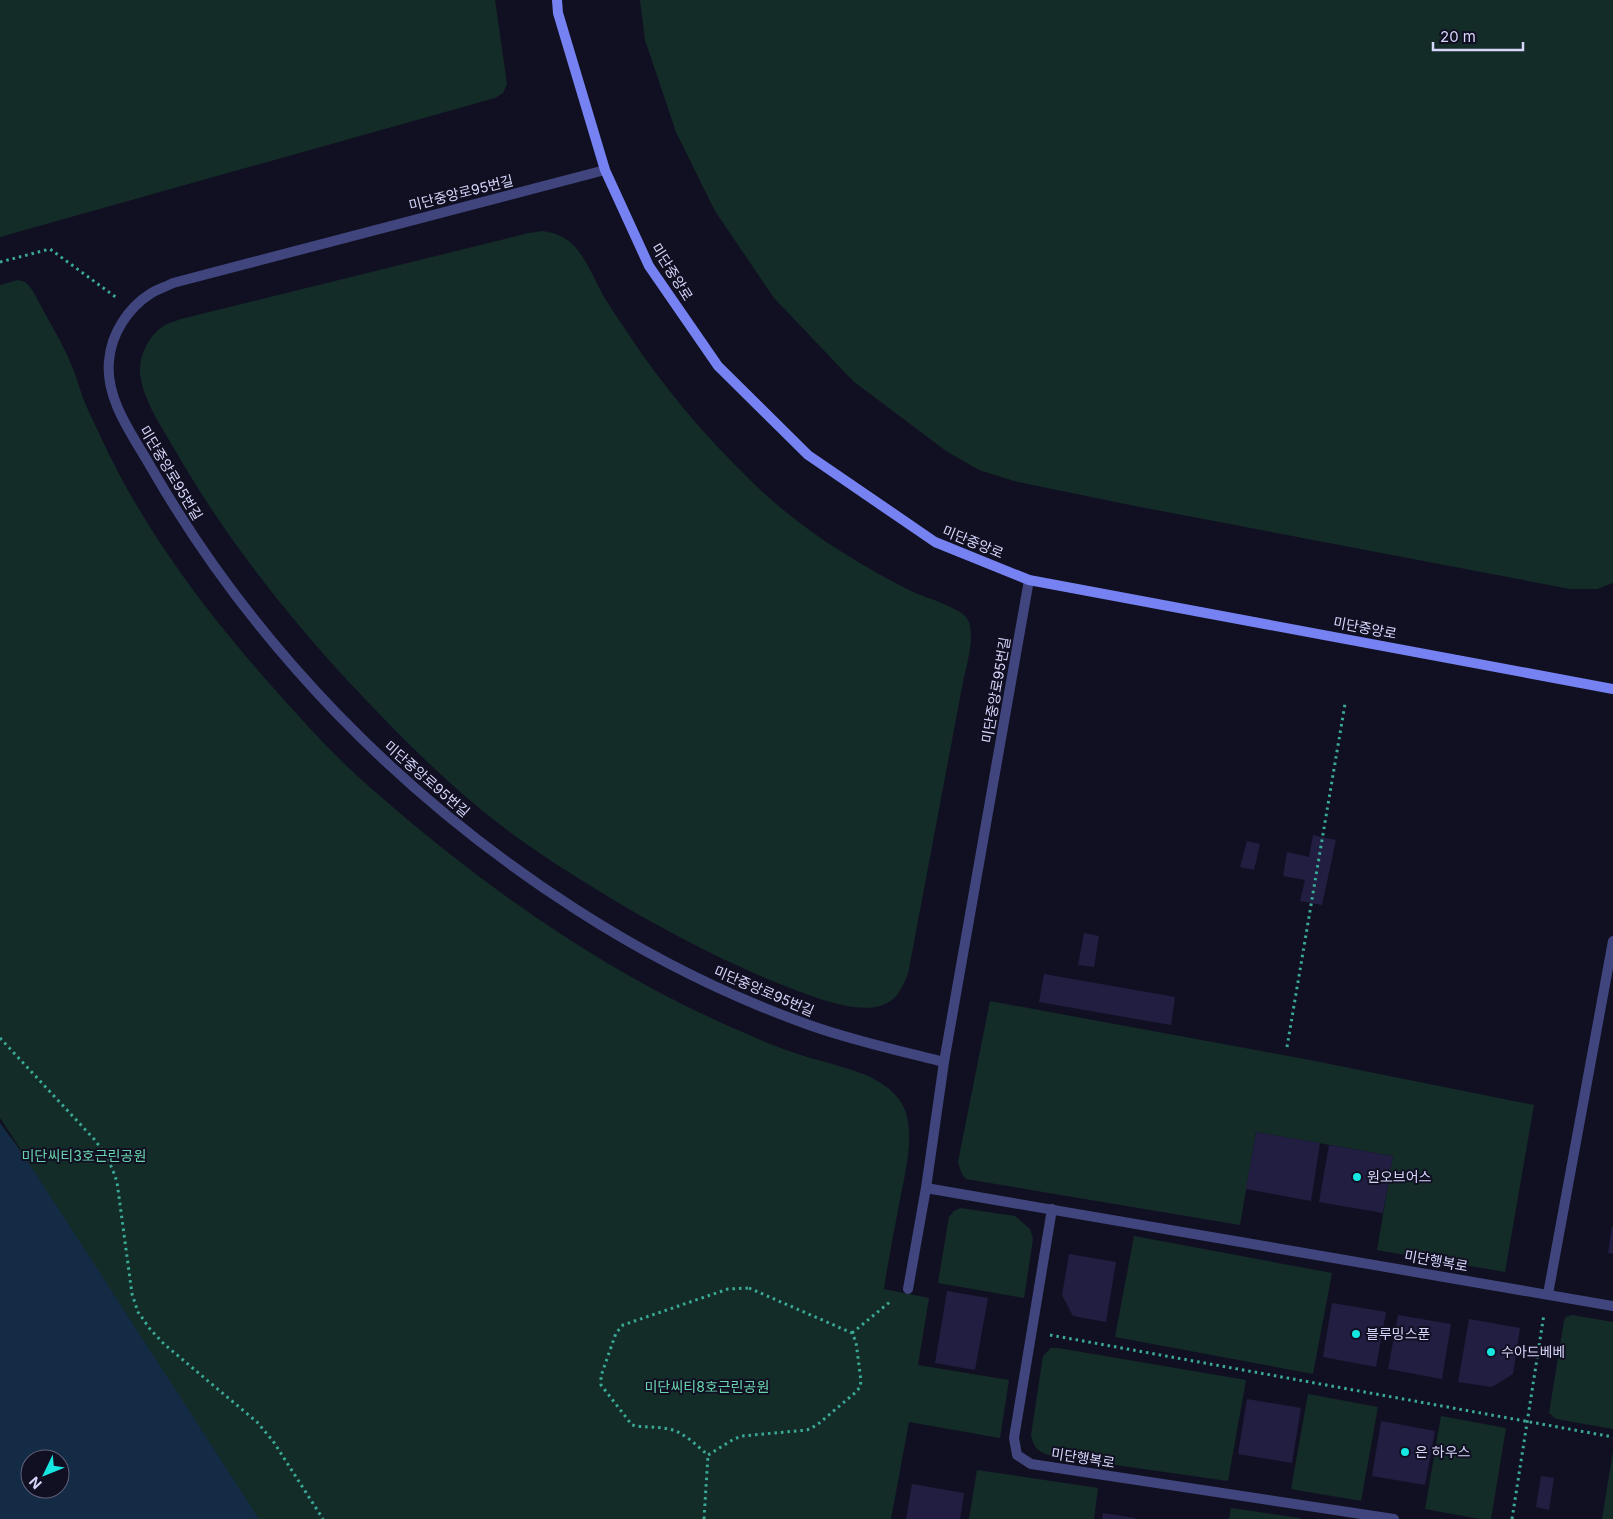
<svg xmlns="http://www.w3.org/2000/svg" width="1613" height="1519" viewBox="0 0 1613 1519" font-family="Inter,'Noto Sans KR',sans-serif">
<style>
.green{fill:#142c28;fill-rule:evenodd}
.water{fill:#132b44;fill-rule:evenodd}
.building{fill:#211e42}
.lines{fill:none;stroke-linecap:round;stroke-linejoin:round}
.path{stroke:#3aaa96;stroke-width:3;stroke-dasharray:2.5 4;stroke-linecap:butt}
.street{stroke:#40457d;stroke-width:10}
.secondary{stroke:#7682f2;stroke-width:10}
.poi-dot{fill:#16e7e3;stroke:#111022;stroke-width:2}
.labels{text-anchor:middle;stroke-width:4;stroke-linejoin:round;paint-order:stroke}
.street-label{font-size:14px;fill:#d6d6fb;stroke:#111022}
.park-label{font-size:14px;fill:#68d4ac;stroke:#111022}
.poi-label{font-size:14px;fill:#d6d6fb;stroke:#111022;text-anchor:start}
</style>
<rect width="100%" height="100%" fill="#111022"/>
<!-- green -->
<g class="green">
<path d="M0,0H495L507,84L503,93L495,98L0,237Z"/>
<path d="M640,0H1613V583L1597,589H1570L1130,505L1014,481L979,470L946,451L853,381L774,298L715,211L676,132L645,40Z"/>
<path d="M543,231C556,233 568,238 576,248C588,262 595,281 604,297C612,310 621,323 629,335C664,388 705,436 750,480C795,525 852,561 909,590C923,597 956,606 966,617C978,631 965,671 962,687L908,974C903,985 899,996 889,1002C861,1020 799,991 770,980C711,955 654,925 599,891C558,866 516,839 478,807C432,769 389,725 348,681C283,610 223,534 175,450C162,427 143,401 140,373C139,355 149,335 165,325C169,323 176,321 181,319L529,233Z"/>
<path d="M18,280C20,281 23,281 25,282C32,287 37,299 41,306C51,325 63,344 71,364C76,375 79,387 83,398C87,409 93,420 98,431C141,527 207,614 277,692C307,726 338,760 373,790C485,888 609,976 747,1034C764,1042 782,1049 801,1055C833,1066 884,1072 902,1104C918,1132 903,1180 898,1210C893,1236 888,1262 884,1289L929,1298L918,1365L1009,1380L1000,1438L909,1422L891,1519H0V1123L27,1159L0,1118V285ZM30,1459H60V1489H30Z"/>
<path d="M990,1001L1310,1060L1534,1105L1505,1272L1377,1250L1393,1156L1256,1132L1240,1225L966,1179L962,1174L958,1162Z"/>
<path d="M961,1208L1015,1216L1030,1229L1033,1239L1024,1298L938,1283L949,1217L954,1211Z"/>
<path d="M1134,1236L1332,1273L1313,1374L1115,1337Z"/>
<path d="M1572,1315L1613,1322V1429L1556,1419L1549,1413L1564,1321L1566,1317Z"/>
<path d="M1051,1348H1058L1246,1380L1228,1481L1052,1456C1040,1453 1033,1448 1031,1435L1043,1356Z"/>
<path d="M1308,1394L1378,1407L1361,1501L1291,1489Z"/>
<path d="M1441,1416L1506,1428L1491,1519H1480L1425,1509Z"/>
<path d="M1613,1451V1519H1602Z"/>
<path d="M977,1470L1098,1488L1094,1519H969Z"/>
<path d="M1231,1508L1300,1518V1519H1229Z"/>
</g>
<!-- water -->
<path class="water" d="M0,1123L34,1171L259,1519H0ZM30,1459H60V1489H30Z"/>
<!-- building -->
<g class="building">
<path d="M1313,835L1336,840L1322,905L1300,901L1305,880L1283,876L1287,852L1309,857Z"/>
<path d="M1247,841L1260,844L1254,870L1240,867Z"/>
<path d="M1084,933L1099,936L1094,967L1078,965Z"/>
<path d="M1044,974L1175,997L1171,1025L1039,1002Z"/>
<path d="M1256,1132L1320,1143L1311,1201L1246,1189Z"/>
<path d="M1329,1145L1393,1156L1383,1213L1319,1202Z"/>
<path d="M1612,1226H1613V1254L1608,1253Z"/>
<path d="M1069,1254L1116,1262L1106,1322L1073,1316L1062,1295Z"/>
<path d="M947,1291L988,1298L975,1370L935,1363Z"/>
<path d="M1332,1303L1386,1312L1376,1367L1323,1357Z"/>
<path d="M1398,1315L1451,1324L1442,1379L1388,1369Z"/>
<path d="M1469,1319L1520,1328L1513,1374L1492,1387L1458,1382Z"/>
<path d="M1247,1399L1301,1408L1292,1463L1238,1454Z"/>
<path d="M1381,1421L1435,1431L1425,1485L1372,1476Z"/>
<path d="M1541,1476L1554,1478L1549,1510L1536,1507Z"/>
<path d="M912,1484L964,1493L960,1519H906Z"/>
<path d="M1103,1513L1135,1518V1519H1102Z"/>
</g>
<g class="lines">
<!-- path -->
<g class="path">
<path d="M0,262L50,249L117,298"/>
<path d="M0,1038L94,1139C105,1153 112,1166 117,1182L132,1294L138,1312L150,1329L164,1344L257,1422L273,1441L323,1519"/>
<path d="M1287,1047L1345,704"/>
<path d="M749,1288L852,1333L856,1342L861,1381L860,1387L856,1392L817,1425L807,1430L742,1436L734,1439L708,1455C697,1446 683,1431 668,1429C656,1426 644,1428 632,1425L601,1385V1376L616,1333L623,1325L728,1289Z"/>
<path d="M852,1333L891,1301"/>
<path d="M1050,1335L1613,1437"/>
<path d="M704,1519L708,1455"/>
<path d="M1512,1519L1544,1314"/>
</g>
<!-- street -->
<g class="street">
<path d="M605,170L173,283C166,287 157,289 150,294C128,308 111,334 109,361C105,400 134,437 152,469C255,648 404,799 577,910C650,957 730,997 812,1026C855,1041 900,1051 944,1062L1029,580"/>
<path d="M926,1188L1613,1306"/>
<path d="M1052,1209L1014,1438L1017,1455L1031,1464L1394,1519"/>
<path d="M908,1289L926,1188L944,1062"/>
<path d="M1548,1294L1613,941"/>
</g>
<!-- secondary -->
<path class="secondary" d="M557,0L558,13L605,170L649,266L718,366L808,455L935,542L1029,580L1613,689"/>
</g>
<!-- markers -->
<g class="poi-dot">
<circle cx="1357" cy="1177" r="5"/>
<circle cx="1356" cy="1334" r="5"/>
<circle cx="1491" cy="1352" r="5"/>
<circle cx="1405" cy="1452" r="5"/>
</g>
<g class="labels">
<!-- street labels -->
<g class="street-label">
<text transform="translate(461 193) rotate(-14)" y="5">미단중앙로95번길</text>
<text transform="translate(672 272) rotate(58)" y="5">미단중앙로</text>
<text transform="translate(171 473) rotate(59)" y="5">미단중앙로95번길</text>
<text transform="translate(973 542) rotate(22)" y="5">미단중앙로</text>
<text transform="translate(1365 628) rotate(11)" y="5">미단중앙로</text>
<text transform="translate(996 690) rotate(-80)" y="5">미단중앙로95번길</text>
<text transform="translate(427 779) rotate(41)" y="5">미단중앙로95번길</text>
<text transform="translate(764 991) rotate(23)" y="5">미단중앙로95번길</text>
<text transform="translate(1436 1261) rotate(10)" y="5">미단행복로</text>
<text transform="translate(1083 1458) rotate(9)" y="5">미단행복로</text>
</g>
<!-- park labels -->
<g class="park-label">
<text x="84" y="1161">미단씨티3호근린공원</text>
<text x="707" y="1392">미단씨티8호근린공원</text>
</g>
<!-- poi labels -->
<g class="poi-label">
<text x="1367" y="1182">원오브어스</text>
<text x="1366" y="1339">블루밍스푼</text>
<text x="1501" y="1357">수아드베베</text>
<text x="1415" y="1457">은 하우스</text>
</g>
</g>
<!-- north arrow -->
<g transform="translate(45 1474) rotate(227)"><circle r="24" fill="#111022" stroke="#605f79"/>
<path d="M0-4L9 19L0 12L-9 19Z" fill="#16e7e3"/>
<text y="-8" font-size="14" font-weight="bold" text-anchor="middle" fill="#d6d6fb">N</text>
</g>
<!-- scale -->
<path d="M1433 42v8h90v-8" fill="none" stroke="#d6d6fb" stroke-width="2.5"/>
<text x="1440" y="42" font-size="15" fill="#d6d6fb" stroke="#111022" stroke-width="4" paint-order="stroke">20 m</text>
</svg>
